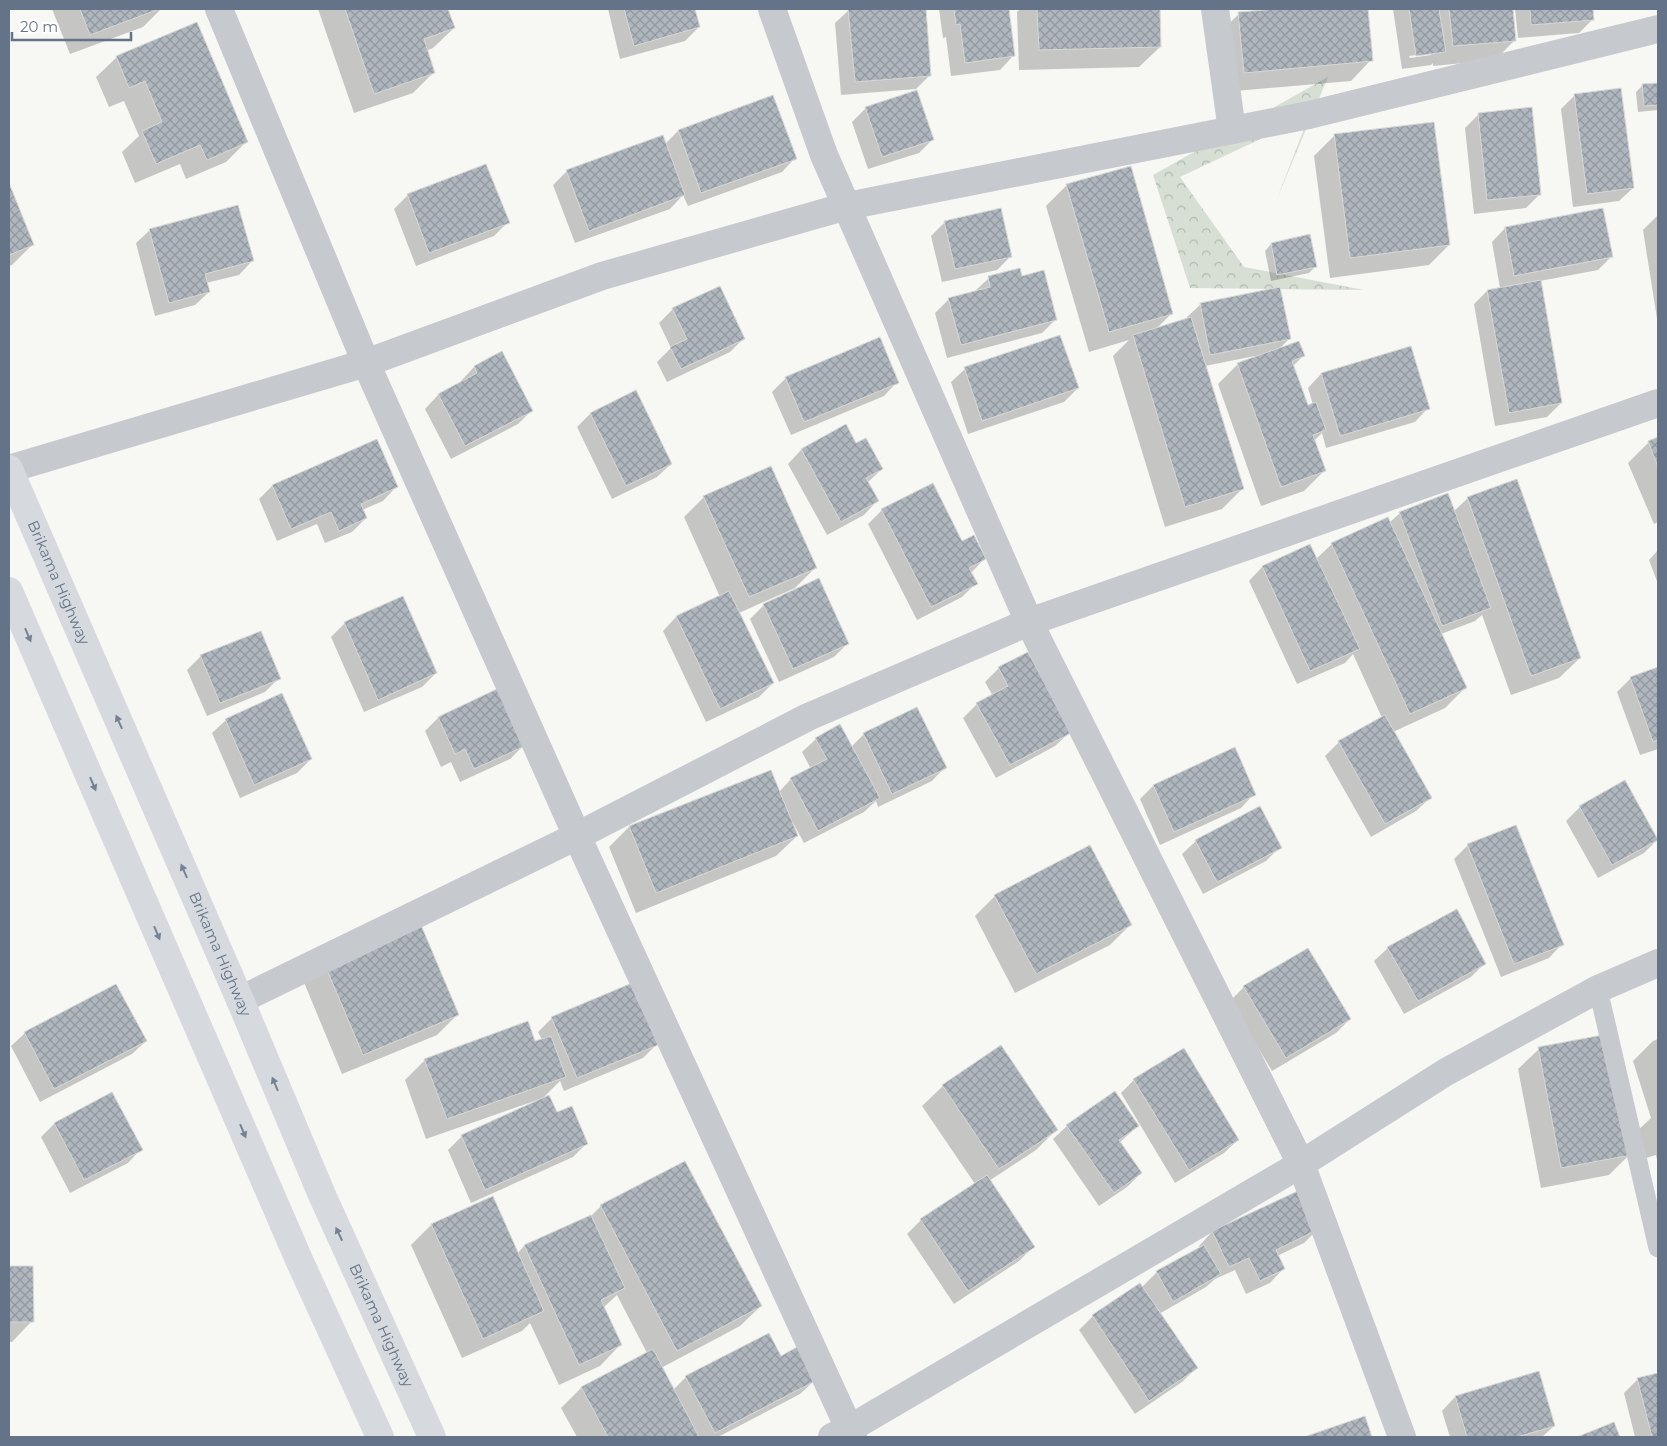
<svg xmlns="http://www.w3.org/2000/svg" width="1667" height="1446" viewBox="0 0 1667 1446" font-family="Montserrat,sans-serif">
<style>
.forest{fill:url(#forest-crowns)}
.shadow{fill:#0003;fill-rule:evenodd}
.building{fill:url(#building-cross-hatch);stroke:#d8d9d6}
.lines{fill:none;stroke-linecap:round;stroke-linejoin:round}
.service{stroke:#c6c9cd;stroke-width:19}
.minor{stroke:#c6c9cd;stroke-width:28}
.tertiary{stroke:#c6c9cd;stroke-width:28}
.trunk{stroke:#d6dadf;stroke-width:28}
.oneway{fill:#758294}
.labels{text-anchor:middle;stroke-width:5;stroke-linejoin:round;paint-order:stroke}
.street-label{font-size:15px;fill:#647387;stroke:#fff}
</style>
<defs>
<pattern id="forest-crowns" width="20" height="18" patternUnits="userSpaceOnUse" patternTransform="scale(1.25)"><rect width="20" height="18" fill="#d7dfd4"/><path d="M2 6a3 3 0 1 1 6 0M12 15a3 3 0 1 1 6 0" fill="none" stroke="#b2b9b2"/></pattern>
<pattern id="building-cross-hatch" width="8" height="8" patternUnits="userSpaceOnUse" patternTransform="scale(1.25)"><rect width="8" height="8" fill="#afb6bd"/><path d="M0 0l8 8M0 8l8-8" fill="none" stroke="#92989f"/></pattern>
</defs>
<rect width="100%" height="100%" fill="#f7f7f4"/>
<!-- forest -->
<path class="forest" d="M1328,77L1276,201L1309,116L1180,177L1244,267L1364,290L1190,288L1153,175Z"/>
<!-- shadow -->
<g class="shadow">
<path d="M52,9H161L143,27L70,54Z"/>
<path d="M318,9H447L454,28L433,48L426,51L434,72L413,93L354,113Z"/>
<path d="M608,9H694L699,27L685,41L620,59Z"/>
<path d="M860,9H924L930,75L916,89L841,95L835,23L849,10Z"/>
<path d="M939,9H1008L1013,56L1000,70L951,76L946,37L943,38Z"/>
<path d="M1020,9H1159L1160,47L1139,67L1019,70L1017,12Z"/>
<path d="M1292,9H1366L1371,60L1351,81L1224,92L1218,34L1239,14Z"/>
<path d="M1393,9H1512L1515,40L1495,60L1433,66V63L1431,65L1402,69ZM1431,53V55L1410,58L1409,56Z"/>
<path d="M1515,9H1592L1593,19L1579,33L1518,38Z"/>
<path d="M117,57L246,142L226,162L186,179L180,164L135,183L122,152L139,136L124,101L109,107L96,77Z"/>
<path d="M1658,84V110L1638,112L1636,92L1642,86Z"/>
<path d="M1575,95L1633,188L1619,201L1573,207L1561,109Z"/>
<path d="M772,97L795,158L782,172L688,206L683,195L670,209L575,243L553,185L567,171L665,144L678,131Z"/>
<path d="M866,108L933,139L919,153L868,169L852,122Z"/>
<path d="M1479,114L1539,195L1526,208L1474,214L1465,128Z"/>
<path d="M1335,135L1449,245L1429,265L1330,278L1314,156Z"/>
<path d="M1067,185L1172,313L1156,329L1187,319V317L1201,304L1290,338L1278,350L1303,356L1293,366L1307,406L1313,405L1308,388L1321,374L1428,408L1415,422L1326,448L1322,433L1314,441L1324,471L1304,491L1261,506L1218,384L1238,364L1256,358L1255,356L1205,366L1242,489L1222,509L1165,527L1113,356L1129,340L1089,352L1046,206Z"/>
<path d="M9,187L32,245L12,265L9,266Z"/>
<path d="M408,195L508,222L494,236L416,266L394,209Z"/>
<path d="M1658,215V325L1643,230Z"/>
<path d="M945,222L1011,256L997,270L942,282L931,236Z"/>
<path d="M1505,228L1612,256L1598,270L1540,281L1561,403L1547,417L1495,426L1474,304L1487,291L1500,288L1492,242Z"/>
<path d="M150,230L252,261L239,275L206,283L209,292L195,305L155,316L136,243Z"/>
<path d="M1271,244L1316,266L1309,273L1271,281L1265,251Z"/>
<path d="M1021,277L1056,319L1042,333L947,358L935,313L949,299L975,291L989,278Z"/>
<path d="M673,309L744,338L730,352L667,382L657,362L671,348L659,323Z"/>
<path d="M501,353L532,410L518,424L451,459L425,409L438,395L462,383L461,381L474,367Z"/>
<path d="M965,369L1078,388L1064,402L968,434L951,382Z"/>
<path d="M786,378L897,382L884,396L791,435L772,392Z"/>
<path d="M590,414L671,464L657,477L612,499L577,427Z"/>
<path d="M845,426L855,444L882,469L867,483L877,501L864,515L827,535L788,464L801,450Z"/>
<path d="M1658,439V522L1654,524L1628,463L1648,443Z"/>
<path d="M272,486L396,487L383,501L362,510L366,518L352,532L325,543L317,524L277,541L259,499Z"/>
<path d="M704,497L815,568L795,588L739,613L773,683L759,697L706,722L663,631L676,617L720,597L684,517Z"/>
<path d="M1468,498L1580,658L1559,678L1511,695L1482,615L1475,621L1441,634L1465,688L1445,708L1393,732L1430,798L1416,811L1371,837L1325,756L1339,742L1382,718L1353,654L1345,663L1297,684L1249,581L1262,567L1310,545L1316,559L1332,544L1389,523L1400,513L1453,512Z"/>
<path d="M882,510L962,543L984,559L971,573L976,583L962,597L917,620L868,524Z"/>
<path d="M1658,550V584L1649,560Z"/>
<path d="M764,605L847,644L834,657L779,682L750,619Z"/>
<path d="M345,623L436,673L422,687L364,712L331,637Z"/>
<path d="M201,656L279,678L265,692L207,716L187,670Z"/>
<path d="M999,668L1069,733L1055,746L996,778L963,718L977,704L993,696L985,682Z"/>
<path d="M1658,669V749L1640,755L1617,692L1631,678Z"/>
<path d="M438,718L523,746L510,759L460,782L451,762L441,767L425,731Z"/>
<path d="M226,720L311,759L297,773L240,798L212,733Z"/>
<path d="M864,734L945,767L932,781L878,807L876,801L864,812L804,843L793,823L792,824L797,836L776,856L636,913L609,847L629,827L779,792L791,779L811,769L802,752L816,739L851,747Z"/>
<path d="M1625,782L1658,839L1644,853L1598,878L1566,821L1580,807Z"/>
<path d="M1153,786L1254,794L1241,808L1160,845L1140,799Z"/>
<path d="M1196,841L1280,847L1266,861L1203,894L1182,854Z"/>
<path d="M1468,845L1562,944L1549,958L1501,977L1454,859Z"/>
<path d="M995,896L1130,925L1110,945L1015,993L975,916Z"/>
<path d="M1388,948L1485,963L1471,977L1404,1014L1374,961Z"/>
<path d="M1308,950L1350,1019L1336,1033L1272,1071L1230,1001L1244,987Z"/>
<path d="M323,959L457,1015L437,1035L342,1074L303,980Z"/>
<path d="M552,1018L657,1044L643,1058L564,1091L560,1081L543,1098L426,1139L405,1080L425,1060L534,1042L542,1040L538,1032Z"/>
<path d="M25,1033L146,1041L132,1054L40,1102L11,1046Z"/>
<path d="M1658,1039V1164L1656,1155L1643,1159L1634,1134L1651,1118L1633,1061L1653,1041Z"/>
<path d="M1539,1049L1630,1154L1609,1175L1541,1188L1518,1069Z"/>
<path d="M1134,1080L1238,1140L1224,1153L1175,1183L1121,1093Z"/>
<path d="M943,1086L1056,1130L1036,1150L989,1181L1033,1247L1019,1261L954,1304L907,1234L921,1220L975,1184L922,1106Z"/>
<path d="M111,1094L141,1149L128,1163L70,1193L41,1137L54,1124Z"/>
<path d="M549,1097L556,1114L587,1143L573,1157L471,1203L448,1150L462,1136Z"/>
<path d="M1067,1126H1138L1120,1142L1141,1173L1127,1187L1099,1206L1053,1139Z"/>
<path d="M1300,1191L1318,1229L1304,1243L1277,1256L1283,1269L1270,1283L1246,1294L1235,1270L1215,1279L1206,1287L1159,1314L1196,1368L1182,1382L1135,1414L1079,1330L1093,1316L1140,1285L1141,1288L1157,1272L1200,1248L1199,1246L1212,1232Z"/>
<path d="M601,1206L761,1306L740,1326L661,1368L673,1390L686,1377L780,1358L814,1381L800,1394L718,1437H577L561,1408L581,1388L647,1353L617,1295L603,1308L620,1345L600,1366L559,1385L530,1323L522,1331L462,1358L411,1245L431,1225L517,1254L524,1246L590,1217Z"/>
<path d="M9,1267H32V1321L12,1342H9Z"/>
<path d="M1658,1374V1437H1635L1624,1393L1638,1379Z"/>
<path d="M1455,1397L1554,1426L1542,1437H1450L1442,1411Z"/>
<path d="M1364,1418L1371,1437H1308Z"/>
</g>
<!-- building -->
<g class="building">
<path d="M80,9H159L90,35Z"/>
<path d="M345,9H448L455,28L424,39L435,73L374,94Z"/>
<path d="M624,9H695L700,27L634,46Z"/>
<path d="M848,9H926L931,76L855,82Z"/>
<path d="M954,9H1009L1015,56L965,63L960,24L956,25Z"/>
<path d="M1037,9H1160L1161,47L1039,50Z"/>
<path d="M1278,9H1368L1373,61L1244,73L1238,12Z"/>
<path d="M1409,9H1439L1446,52L1416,56Z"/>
<path d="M1449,9H1513L1516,41L1453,46Z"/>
<path d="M1530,9H1593L1594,20L1531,25Z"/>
<path d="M197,22L248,142L207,160L200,145L156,164L142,131L162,122L145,81L129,88L116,56Z"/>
<path d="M1658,83V105L1644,106L1642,84Z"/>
<path d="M1621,88L1634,188L1587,194L1574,94Z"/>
<path d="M917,90L934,140L882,157L865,107Z"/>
<path d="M773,95L797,159L701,193L678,130Z"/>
<path d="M1532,107L1541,195L1487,200L1478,113Z"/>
<path d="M1434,122L1450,245L1350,258L1334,134Z"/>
<path d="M663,135L685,195L589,231L566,170Z"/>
<path d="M486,164L510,223L429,253L407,194Z"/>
<path d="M1131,166L1173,314L1109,332L1066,184Z"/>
<path d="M9,183L34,245L9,255Z"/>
<path d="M238,205L254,261L205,274L210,292L169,303L149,229Z"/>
<path d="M1001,208L1012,257L955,269L944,221Z"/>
<path d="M1603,208L1613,257L1514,276L1505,227Z"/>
<path d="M1310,234L1317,267L1277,275L1271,243Z"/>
<path d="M1020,268L1022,276L1044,270L1057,320L961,345L948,298L990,287L988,276Z"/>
<path d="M1541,280L1562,403L1509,413L1487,290Z"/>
<path d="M720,286L745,339L681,369L670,347L687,339L672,308Z"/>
<path d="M1280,287L1291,339L1210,355L1200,303Z"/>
<path d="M1191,317L1244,489L1185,507L1133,335Z"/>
<path d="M1060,335L1079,388L982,421L964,367Z"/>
<path d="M880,337L899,383L804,422L785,377Z"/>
<path d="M1299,341L1305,356L1292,361L1308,405L1316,402L1326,430L1313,435L1326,471L1281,487L1237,363Z"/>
<path d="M1411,346L1430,409L1340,436L1321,373Z"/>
<path d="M502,351L533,411L465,446L438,394L477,373L474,366Z"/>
<path d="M636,390L672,464L626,486L590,413Z"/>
<path d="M846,424L856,443L866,438L883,469L866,478L879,501L841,522L801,449Z"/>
<path d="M1658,437V467L1648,441Z"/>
<path d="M377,439L398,487L361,504L367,518L339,531L331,512L291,529L272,485Z"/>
<path d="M771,466L817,568L749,597L703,496Z"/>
<path d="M1517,479L1581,658L1531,676L1467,497Z"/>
<path d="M933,483L962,541L974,535L986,559L969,568L978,584L931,607L881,509Z"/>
<path d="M1448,493L1491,608L1442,626L1399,512Z"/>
<path d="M1388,517L1467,688L1410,714L1331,543Z"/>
<path d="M1310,544L1360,649L1310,671L1262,566Z"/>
<path d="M819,578L849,644L793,669L763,604Z"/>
<path d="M729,591L774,683L720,709L676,616Z"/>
<path d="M403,596L437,673L378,700L344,622Z"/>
<path d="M261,631L281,679L220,703L200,655Z"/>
<path d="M1028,652L1071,733L1010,765L976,703L1008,686L998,667Z"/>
<path d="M1658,667V740L1653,742L1630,677Z"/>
<path d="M499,688L525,746L474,769L465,749L455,754L438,717Z"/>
<path d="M282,693L312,759L254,785L225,719Z"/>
<path d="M917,707L947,768L892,794L863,733Z"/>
<path d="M1385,715L1432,798L1385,824L1338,741Z"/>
<path d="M840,724L880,798L818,831L790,778L827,759L815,738Z"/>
<path d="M1235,747L1256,795L1174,832L1153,785Z"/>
<path d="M771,770L798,836L656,893L629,826Z"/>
<path d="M1625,780L1658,840L1612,865L1579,806Z"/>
<path d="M1260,806L1282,848L1217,882L1195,840Z"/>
<path d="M1516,825L1564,945L1514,964L1467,844Z"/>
<path d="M1090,845L1132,925L1036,974L994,895Z"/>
<path d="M1457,909L1486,964L1418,1001L1387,947Z"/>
<path d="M418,918L459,1015L363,1055L322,958Z"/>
<path d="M1308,948L1351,1019L1286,1058L1243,986Z"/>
<path d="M632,983L658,1045L577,1078L551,1017Z"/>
<path d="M116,984L147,1041L54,1089L24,1032Z"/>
<path d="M528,1021L535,1041L551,1036L566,1077L447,1119L424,1059Z"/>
<path d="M1608,1034L1631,1155L1561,1168L1538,1047Z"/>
<path d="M1001,1045L1058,1130L999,1169L942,1085Z"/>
<path d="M1184,1048L1239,1140L1189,1170L1133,1079Z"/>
<path d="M1115,1091L1139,1126L1119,1140L1142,1173L1114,1193L1066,1125Z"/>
<path d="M112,1092L143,1150L84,1180L54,1123Z"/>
<path d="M549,1095L557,1112L572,1106L588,1144L485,1190L461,1135Z"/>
<path d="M685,1161L762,1306L677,1351L600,1205Z"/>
<path d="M987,1175L1035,1247L968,1291L920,1219Z"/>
<path d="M1300,1190L1319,1229L1276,1250L1285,1269L1260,1281L1249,1258L1229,1267L1212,1231Z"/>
<path d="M493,1196L544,1311L483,1339L431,1224Z"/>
<path d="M591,1215L625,1288L601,1300L622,1345L579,1365L524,1245Z"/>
<path d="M1204,1245L1221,1274L1173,1302L1156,1271Z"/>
<path d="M9,1266H33L34,1322H9Z"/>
<path d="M1140,1283L1198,1368L1149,1401L1092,1315Z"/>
<path d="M769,1333L781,1356L797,1347L815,1381L715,1433L685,1376Z"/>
<path d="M653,1349L699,1437H608L581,1387Z"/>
<path d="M1539,1371L1555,1426L1517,1437H1467L1455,1396Z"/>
<path d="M1658,1373V1437H1652L1637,1378Z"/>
<path d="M1365,1416L1372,1437H1304Z"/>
<path d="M1614,1422L1620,1437H1577Z"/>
</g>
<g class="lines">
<!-- service -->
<path class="service" d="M1598,989L1658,1248"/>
<!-- minor -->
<g class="minor">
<path d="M219,9L366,363L577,836L853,1437"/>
<path d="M772,9L824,155L1029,622L1301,1164L1402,1437"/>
<path d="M1215,9L1232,130"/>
<path d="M9,469L366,363L602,276L847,206L1309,115L1658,29"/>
<path d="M240,1000L577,836L808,717L1029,622L1658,403"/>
</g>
<!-- tertiary -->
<path class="tertiary" d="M832,1437L849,1429L1301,1164L1446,1072L1598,989L1658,963"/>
<!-- trunk -->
<g class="trunk">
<path id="s1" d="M9,469L240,1000L322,1195L432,1437"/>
<path d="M9,591L300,1262L380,1437"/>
</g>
</g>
<!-- one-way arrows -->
<defs><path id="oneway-solid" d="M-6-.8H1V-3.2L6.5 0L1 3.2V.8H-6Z" transform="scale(1.25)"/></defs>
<g class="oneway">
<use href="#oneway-solid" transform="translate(28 635) rotate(67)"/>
<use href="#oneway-solid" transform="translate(119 722) rotate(-114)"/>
<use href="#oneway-solid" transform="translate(93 784) rotate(67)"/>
<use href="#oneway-solid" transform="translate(184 871) rotate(-114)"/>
<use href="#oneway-solid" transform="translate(157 933) rotate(67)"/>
<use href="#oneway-solid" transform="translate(275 1084) rotate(-113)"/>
<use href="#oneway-solid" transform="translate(243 1131) rotate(67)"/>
<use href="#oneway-solid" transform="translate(339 1234) rotate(-115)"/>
</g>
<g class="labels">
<!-- street labels -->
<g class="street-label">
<text dy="5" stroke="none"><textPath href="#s1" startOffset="124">Brikama Highway</textPath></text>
<text dy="5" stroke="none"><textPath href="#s1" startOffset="529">Brikama Highway</textPath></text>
<text dy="5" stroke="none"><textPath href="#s1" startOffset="934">Brikama Highway</textPath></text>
</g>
</g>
<!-- border -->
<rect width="1667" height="1446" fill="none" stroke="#647387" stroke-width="20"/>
<!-- scale -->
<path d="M12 32v8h119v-8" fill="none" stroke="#647387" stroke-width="2.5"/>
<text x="20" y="32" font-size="15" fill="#647387" stroke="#ffffff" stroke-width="4" paint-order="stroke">20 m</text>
</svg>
